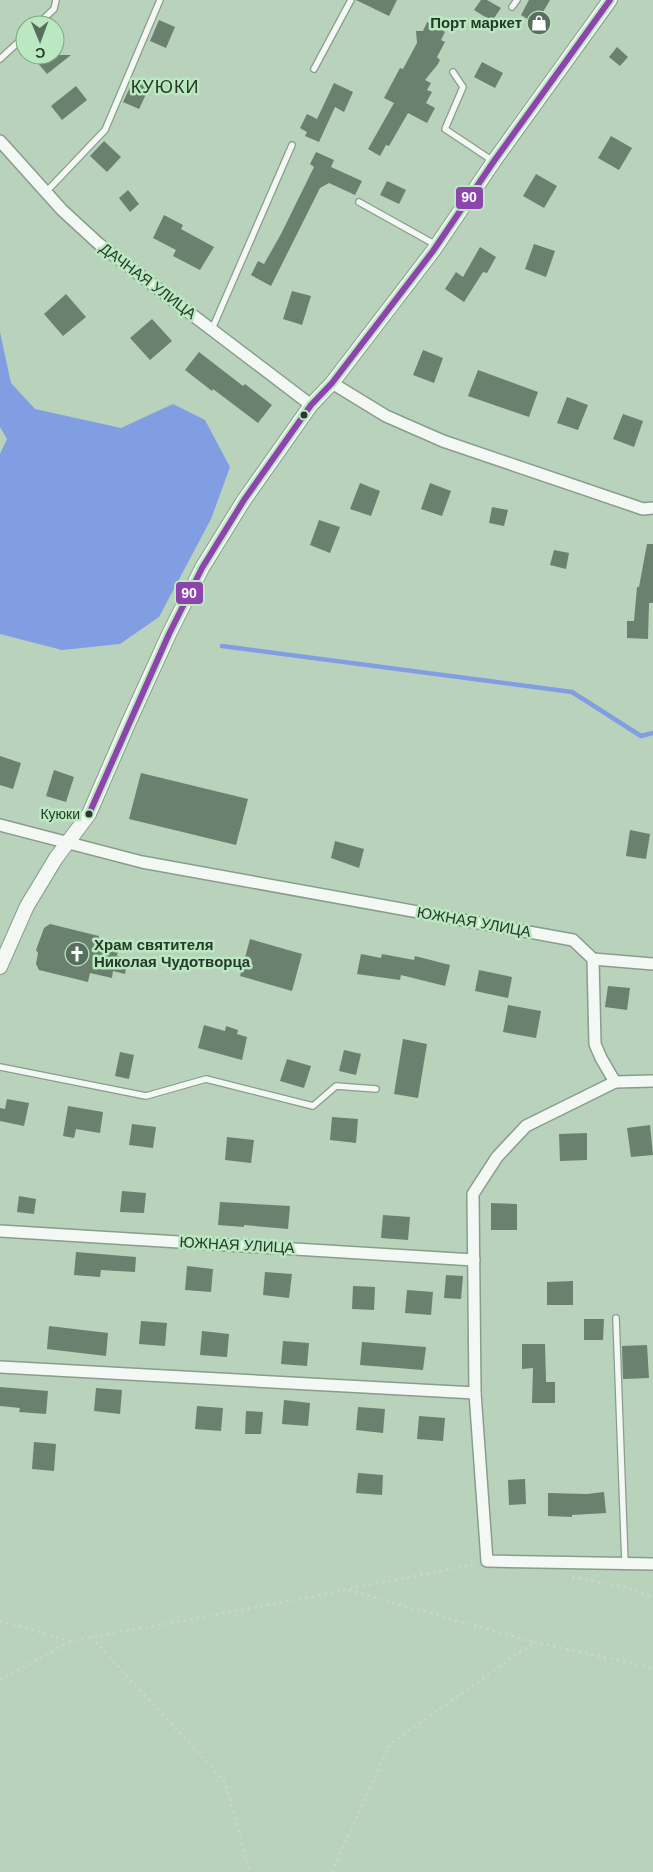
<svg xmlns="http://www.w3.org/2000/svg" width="653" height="1872" viewBox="0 0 653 1872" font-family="Arial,sans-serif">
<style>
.water{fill:#819ee2}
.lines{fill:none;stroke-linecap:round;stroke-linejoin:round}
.stream{stroke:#819ee2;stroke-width:4.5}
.building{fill:#69816e}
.service-casing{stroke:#899d8c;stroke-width:8}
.minor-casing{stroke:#899d8c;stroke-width:14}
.tertiary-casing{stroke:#899d8c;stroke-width:16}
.path{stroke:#ccd4cd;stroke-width:2.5;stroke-dasharray:2.5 4;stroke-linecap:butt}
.service{stroke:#f4f8f5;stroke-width:5.5}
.minor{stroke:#f4f8f5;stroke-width:11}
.tertiary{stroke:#f4f8f5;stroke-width:14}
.bus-1-casing{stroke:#bae9c1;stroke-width:10}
.bus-1{stroke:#8e44ad;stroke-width:6}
.bus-dot{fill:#26392a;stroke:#bae9c1;stroke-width:2}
.labels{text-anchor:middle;stroke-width:5;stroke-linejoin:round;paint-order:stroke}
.bus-label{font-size:14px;fill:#26392a;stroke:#bae9c1;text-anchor:end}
.poi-label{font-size:15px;font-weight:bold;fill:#26392a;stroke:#bae9c1;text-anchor:end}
.street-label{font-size:15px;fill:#26392a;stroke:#bae9c1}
.quarter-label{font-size:18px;letter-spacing:1px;fill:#26392a;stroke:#bae9c1}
.line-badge{stroke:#bae9c1;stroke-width:2}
.badge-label{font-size:14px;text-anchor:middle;font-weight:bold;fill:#fff}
</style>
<rect width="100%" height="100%" fill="#b8d2bc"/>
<!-- water -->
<path class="water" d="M0,332L11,383L35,409L121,428L173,404L205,420L230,467L211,519L159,617L120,644L62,650L0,634V454L7,439L0,427Z"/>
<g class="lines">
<!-- stream -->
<path class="stream" d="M222,646L572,692L641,736L653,733"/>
</g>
<!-- building -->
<g class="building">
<path d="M356,0H397L389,16Z"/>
<path d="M481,0H487L501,8L492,21L474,10Z"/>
<path d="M529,0H550L536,24L521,15Z"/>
<path d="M159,20L175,27L166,48L150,41Z"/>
<path d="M427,22L445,32L441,40L445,42L437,57L440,60L438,64L425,80L431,83L427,90L432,92L426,103L435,108L427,123L408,113L389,146L386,145L380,156L368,149L394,103L384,98L400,68L403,69L417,43L416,31H423Z"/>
<path d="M617,47L628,57L620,66L609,57Z"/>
<path d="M31,55H71L47,74Z"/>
<path d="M482,62L503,73L495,88L474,77Z"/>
<path d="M133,81L149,88L139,109L123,102Z"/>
<path d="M334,83L353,92L344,112L335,107L319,142L305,136L307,132L300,128L307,114L317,119Z"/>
<path d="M76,86L87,100L62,120L51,106Z"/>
<path d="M611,136L632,148L619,170L598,158Z"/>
<path d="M104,141L121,157L107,172L90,156Z"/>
<path d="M316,152L334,160L331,167L362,181L355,195L329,183L320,188L271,286L251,275L258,261L264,264L281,234L314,167L310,164Z"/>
<path d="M536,174L557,186L544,208L523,196Z"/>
<path d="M387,181L406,190L399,204L380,195Z"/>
<path d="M128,190L139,204L130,212L119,198Z"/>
<path d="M164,215L183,225L181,229L214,247L200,270L173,256L176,250L153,238Z"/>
<path d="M534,244L555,251L546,277L525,269Z"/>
<path d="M480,247L496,257L487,273L483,272L464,302L445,289L456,272L463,277Z"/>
<path d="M292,291L311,296L302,325L283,319Z"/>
<path d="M66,294L86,317L63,336L44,314Z"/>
<path d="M152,319L172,341L150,360L130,338Z"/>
<path d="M423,350L443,358L434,383L413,375Z"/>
<path d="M199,352L243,386L245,384L272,405L258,423L213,389L212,391L185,370Z"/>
<path d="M478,370L538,392L529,417L468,396Z"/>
<path d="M567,397L588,405L578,430L557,423Z"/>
<path d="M623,414L643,421L634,447L613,439Z"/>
<path d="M360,483L380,491L371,516L350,509Z"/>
<path d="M430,483L451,491L442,516L421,509Z"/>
<path d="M492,507L508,510L504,526L489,523Z"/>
<path d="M319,520L340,527L330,553L310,545Z"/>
<path d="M647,544H653V603H649L648,639L627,638V621H634L637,587H639Z"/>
<path d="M554,550L569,553L566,569L550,565Z"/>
<path d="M0,756L21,763L13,789L0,785Z"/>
<path d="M54,770L74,777L66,802L46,796Z"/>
<path d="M141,773L248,799L236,845L129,819Z"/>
<path d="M630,830L650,834L646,859L626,856Z"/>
<path d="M335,841L364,849L359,868L331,858Z"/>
<path d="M50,924L99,936L97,945L118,950L117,956L128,959L125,974L113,971L112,978L90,973L88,982L39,970L36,964L38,953L36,950L44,928Z"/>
<path d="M250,939L302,954L292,991L240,976Z"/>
<path d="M361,954L381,958L382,954L414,960L415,956L450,965L445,986L401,975L400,980L357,974Z"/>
<path d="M479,970L512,977L508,998L475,991Z"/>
<path d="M608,986L630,988L627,1010L605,1007Z"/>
<path d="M508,1005L541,1011L536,1038L503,1032Z"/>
<path d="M204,1025L225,1031L226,1026L238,1030L237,1034L247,1037L242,1060L198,1048Z"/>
<path d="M403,1039L427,1044L418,1098L394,1094Z"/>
<path d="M344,1050L361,1054L356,1075L339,1071Z"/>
<path d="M120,1052L134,1055L129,1079L115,1076Z"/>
<path d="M287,1059L311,1066L304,1088L280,1081Z"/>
<path d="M7,1099L29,1103L24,1126L0,1121V1108L5,1109Z"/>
<path d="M68,1106L103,1112L100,1133L76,1129L74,1138L63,1136Z"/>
<path d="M332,1117L358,1119L356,1143L330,1140Z"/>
<path d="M132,1124L156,1127L153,1148L129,1145Z"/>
<path d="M650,1125L653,1155L631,1157L627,1128Z"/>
<path d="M587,1133V1160L560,1161L559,1134Z"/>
<path d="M227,1137L254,1140L251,1163L225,1160Z"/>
<path d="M122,1191L146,1193L144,1213L120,1212Z"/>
<path d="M19,1196L36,1199L34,1214L17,1212Z"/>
<path d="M220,1202L290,1206L288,1229L244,1225V1227L218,1225Z"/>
<path d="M491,1203L517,1204V1230H491Z"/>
<path d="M383,1215L410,1217L408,1240L381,1238Z"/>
<path d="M76,1252L136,1257L135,1272L101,1270L100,1277L74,1275Z"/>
<path d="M187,1266L213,1269L211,1292L185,1290Z"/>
<path d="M265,1272L292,1274L289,1298L263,1295Z"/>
<path d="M446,1275L463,1276L461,1299L444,1298Z"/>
<path d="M573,1281V1305H547V1282Z"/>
<path d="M353,1286L375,1287L374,1310L352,1309Z"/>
<path d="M407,1290L433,1292L431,1315L405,1313Z"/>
<path d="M584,1319H604L603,1340H584Z"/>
<path d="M141,1321L167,1323L165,1346L139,1344Z"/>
<path d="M49,1326L108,1333L106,1356L47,1349Z"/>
<path d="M202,1331L229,1334L227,1357L200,1355Z"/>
<path d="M283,1341L309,1343L307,1366L281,1364Z"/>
<path d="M362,1342L426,1347L423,1370L360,1365Z"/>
<path d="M522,1344H545L546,1382H555V1403H532L533,1368L522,1369Z"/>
<path d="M647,1345L649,1378L623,1379L622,1346Z"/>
<path d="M0,1387L48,1391L46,1414L19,1412L20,1408L0,1406Z"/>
<path d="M96,1388L122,1390L120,1414L94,1411Z"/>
<path d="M284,1400L310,1403L308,1426L282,1424Z"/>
<path d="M197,1406L223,1408L221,1431L195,1429Z"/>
<path d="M358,1407L385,1409L383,1433L356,1430Z"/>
<path d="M246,1411L263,1412L261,1434H245Z"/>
<path d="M419,1416L445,1418L443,1441L417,1439Z"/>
<path d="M34,1442L56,1444L54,1471L32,1469Z"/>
<path d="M358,1473L383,1475L382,1495L356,1493Z"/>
<path d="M525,1479L526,1504L509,1505L508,1480Z"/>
<path d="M604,1492L606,1513L572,1515V1517L548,1516V1493L587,1494Z"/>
</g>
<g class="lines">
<!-- service casing -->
<g class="service-casing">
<g id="service">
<path d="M512,7L517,0"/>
<path d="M37,25L54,9L56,0"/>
<path d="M0,59L25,36"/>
<path d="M314,69L351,0"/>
<path d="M453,72L463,87L445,129L493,161"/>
<path d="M46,192L105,130L160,0"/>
<path d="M359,202L436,245"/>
<path d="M212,329L292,145"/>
<path d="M0,1067L146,1096L206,1079L313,1106L336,1086L376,1089"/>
<path d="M616,1318L625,1563"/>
</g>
</g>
<!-- minor casing -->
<g class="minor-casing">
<g id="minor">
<path d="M0,141L62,210L99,244L311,405"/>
<path d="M332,383L386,416L443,441L643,509L653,508"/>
<path d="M0,825L142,862L573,940L593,959L653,964"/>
<path d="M593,959L595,1044L601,1058L615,1082L653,1081"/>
<path d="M615,1082L526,1126L497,1157L473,1194L475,1393L487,1561L653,1564"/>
<path d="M0,1231L474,1260"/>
<path d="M0,1367L475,1393"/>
</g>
</g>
<!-- tertiary casing -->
<g class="tertiary-casing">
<path id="tertiary" d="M0,967L27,906L56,858L89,814L128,724L169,634L202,568L244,500L311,405L332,383L433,251L494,161L610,0"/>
</g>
<!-- path -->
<g class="path">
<path d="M572,1577L625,1587L653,1597"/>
<path d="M0,1621L71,1641L268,1605L476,1564"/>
<path d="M91,1637L225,1782L250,1872"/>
<path d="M534,1642L653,1668"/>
<path d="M0,1680L71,1641"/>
<path d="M332,1872L390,1744L534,1642L347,1590"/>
</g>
<!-- service -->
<use href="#service" class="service"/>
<!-- minor -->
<use href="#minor" class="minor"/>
<!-- tertiary -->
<use href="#tertiary" class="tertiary"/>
<!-- bus-1 casing -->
<g class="bus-1-casing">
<path id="bus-1" d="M89,814L169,634L202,568L244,500L311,405L332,383L433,251L494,161L610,0"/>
</g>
<!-- bus-1 -->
<use href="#bus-1" class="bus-1"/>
</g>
<!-- icons -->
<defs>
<g id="shop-disc" transform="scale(1.25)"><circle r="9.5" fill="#596f5d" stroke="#bae9c1"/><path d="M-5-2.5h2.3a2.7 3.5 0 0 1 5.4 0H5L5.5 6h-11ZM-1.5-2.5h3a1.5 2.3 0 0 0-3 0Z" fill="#fff"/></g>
<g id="church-disc" transform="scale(1.25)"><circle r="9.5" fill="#596f5d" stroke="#bae9c1"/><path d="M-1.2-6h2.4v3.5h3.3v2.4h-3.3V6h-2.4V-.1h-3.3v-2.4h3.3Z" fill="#fff"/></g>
</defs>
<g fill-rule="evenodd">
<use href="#shop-disc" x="539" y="23"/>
<use href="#church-disc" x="77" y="954"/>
</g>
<!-- markers -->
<g class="bus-dot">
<circle cx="304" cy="415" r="4.5"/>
<circle cx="89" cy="814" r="4.5"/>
</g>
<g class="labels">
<!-- bus labels -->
<g class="bus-label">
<text x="80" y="819">Куюки</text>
</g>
<!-- poi labels -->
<g class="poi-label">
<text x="522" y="28">Порт маркет</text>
<text x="94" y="950" text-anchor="start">Храм святителя<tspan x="94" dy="17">Николая Чудотворца</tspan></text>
</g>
<!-- street labels -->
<g class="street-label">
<text transform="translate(148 281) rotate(37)" y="5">ДАЧНАЯ УЛИЦА</text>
<text transform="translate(474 922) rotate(10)" y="5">ЮЖНАЯ УЛИЦА</text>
<text transform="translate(237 1245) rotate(3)" y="5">ЮЖНАЯ УЛИЦА</text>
</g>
<!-- quarter labels -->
<g class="quarter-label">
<text x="165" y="93">КУЮКИ</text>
</g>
</g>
<g class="line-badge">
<rect x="455" y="186" width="29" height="24" rx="5" fill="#8e44ad"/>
<rect x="175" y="581" width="29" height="24" rx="5" fill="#8e44ad"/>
</g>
<g class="badge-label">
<text x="469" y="202">90</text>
<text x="189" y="598">90</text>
</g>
<!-- north arrow -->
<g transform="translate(40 40) rotate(179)"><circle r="24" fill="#bae9c1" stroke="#7fa385"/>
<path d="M0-4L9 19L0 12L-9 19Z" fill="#596f5d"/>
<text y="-8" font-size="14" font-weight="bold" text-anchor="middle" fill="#26392a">С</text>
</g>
</svg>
